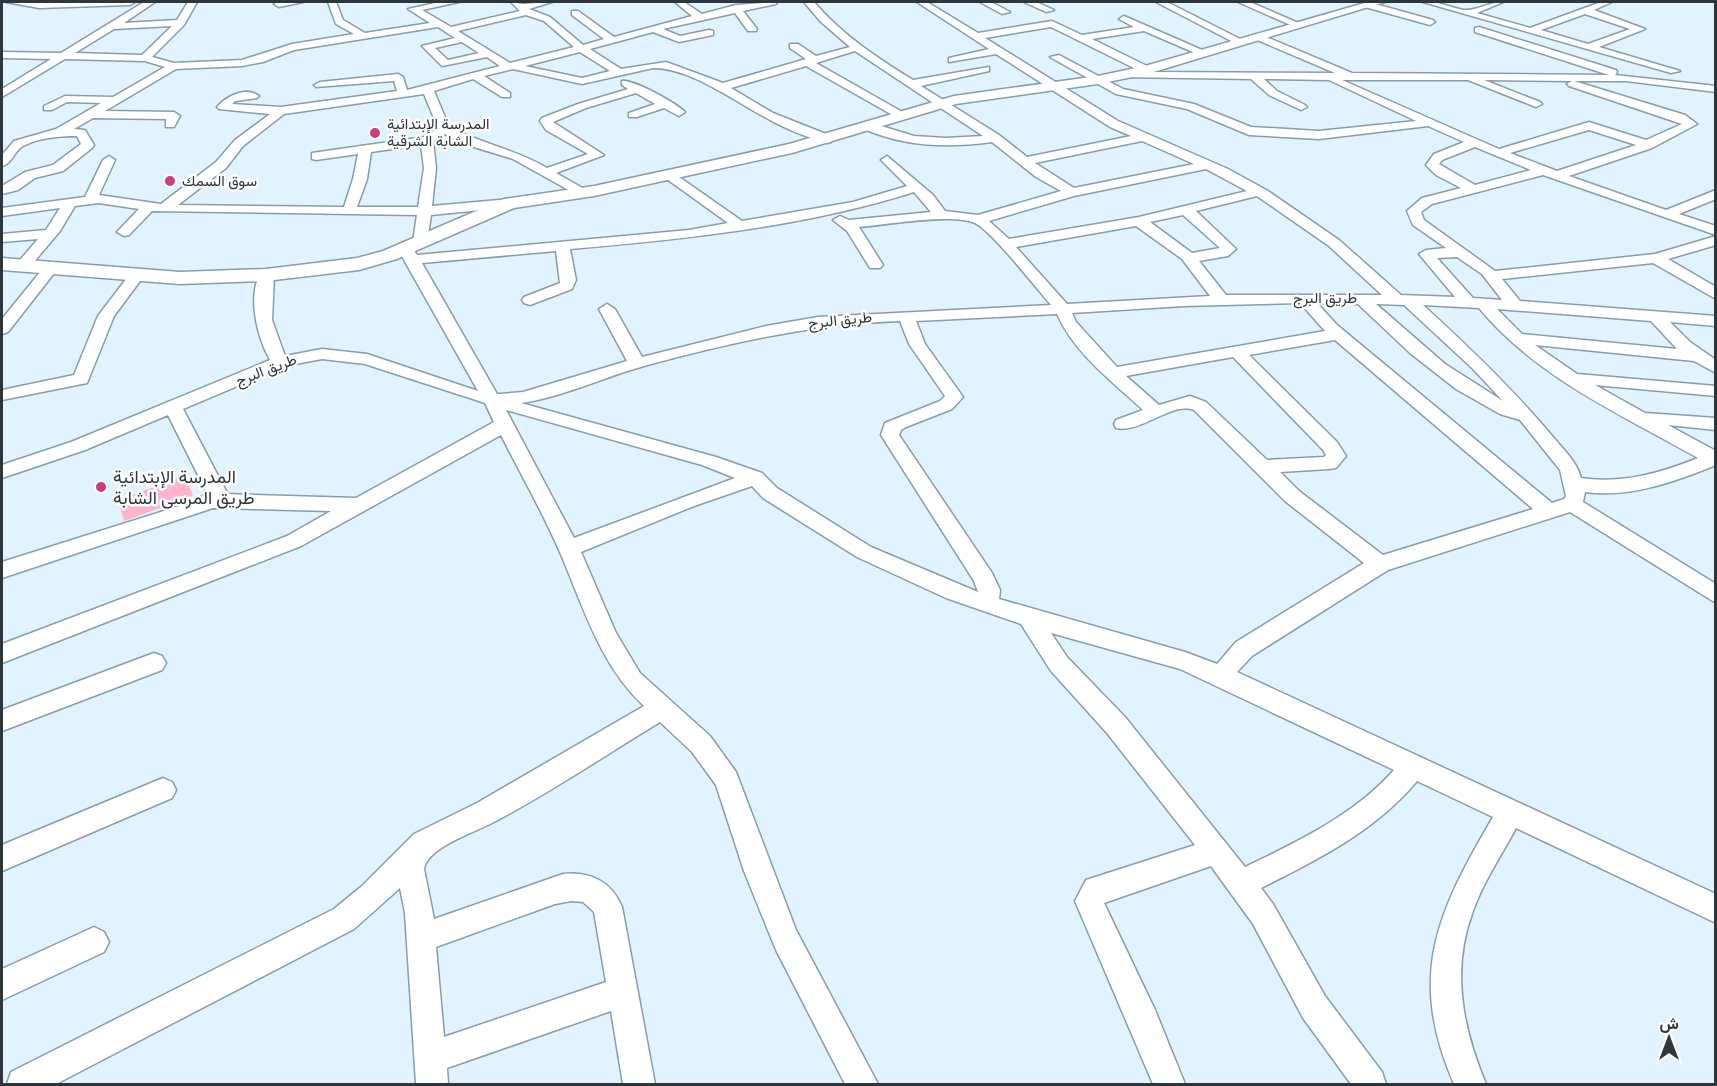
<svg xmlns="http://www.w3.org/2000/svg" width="1717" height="1086" viewBox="0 0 1717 1086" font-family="'Archivo Narrow',Vazirmatn,sans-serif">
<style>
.green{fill:#feb2cc}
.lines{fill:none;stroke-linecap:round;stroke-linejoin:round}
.minor-casing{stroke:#879daa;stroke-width:3}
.major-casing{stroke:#879daa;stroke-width:3}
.minor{fill:#fff;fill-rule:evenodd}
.major{fill:#fff;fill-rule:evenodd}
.poi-dot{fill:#c73f7b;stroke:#fdfdfd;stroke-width:2}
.labels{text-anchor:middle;stroke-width:5;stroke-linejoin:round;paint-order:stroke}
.far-poi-label{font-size:15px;fill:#2c363b;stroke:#fdfdfd;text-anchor:start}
.far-street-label{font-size:15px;fill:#2c363b;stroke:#fdfdfd}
.poi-label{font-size:18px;fill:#2c363b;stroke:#fdfdfd;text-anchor:start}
</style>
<rect width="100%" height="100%" fill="#e0f3fe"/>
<!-- green -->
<path class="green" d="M185,476L193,496L124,521L118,500Z"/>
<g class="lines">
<!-- minor casing -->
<g class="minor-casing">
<g id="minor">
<path d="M6,2H135L130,5L39,8Z"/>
<path d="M144,2H155L124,23L177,20L188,2H197L184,25L152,57L174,63L242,60L292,44L354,34L336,24L328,2H336L343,20L365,33L430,23L408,9L440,2H459L422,10L451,27L520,11L511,2L523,4L552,2L529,9L550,17L583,45L604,39L572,15V11H578L614,37L692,16L675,2H684L702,14L736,5L777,2L776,4L743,11L757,29L756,31H748L735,13L663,29L680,36L709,30L713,31V35L679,42L653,32L590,49L621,69L666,62L723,83L806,59L790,48V44H798L816,56L850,47L820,21L804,2H814C841,34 877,58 913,80L989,67V71L921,86L999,135L1027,157L1131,136L1110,127L996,54L949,62V58L989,49L917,2H927L978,33L1052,21L1082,35L1134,27L1119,19L1124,16L1209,53L1200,55L1144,31L1092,39L1151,68V72L1335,73L1255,39L1254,37L1259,34L1352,73L1609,75L1475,32V28L1479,27L1616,70L1617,72L1615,75L1716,86V92L1626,81H1574L1685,115L1697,124L1652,148L1569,176L1666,210L1716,190V199L1679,214L1716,226V235L1543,175L1432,204L1421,212L1424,220L1495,271L1655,254L1716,236V245L1668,259L1716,287V299L1653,263L1502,279L1520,301L1716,316V326L1670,322L1690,342L1716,360V373L1694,361L1535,345L1577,374L1716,386V396L1595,385L1645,413L1716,418V430L1668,425L1716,451V465C1674,482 1630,498 1585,492L1583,502L1716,584V603L1570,512L1388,570L1252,656L1237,672L1716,894V923L1516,828C1501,856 1482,884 1472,914C1451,972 1463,1029 1486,1084H1454C1407,975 1437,913 1493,817L1417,781C1375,831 1319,859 1261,888L1273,904L1325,996L1382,1072L1386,1084H1351L1303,1018L1253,924L1211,866L1104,903L1155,1010L1185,1084H1153L1075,901L1086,880L1195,845L1107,733L1051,671L1021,624L946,598L857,557L763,498L752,486L694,506L581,552L616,633L640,673L710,736L736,772L796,930L878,1084H845L776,950L744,871L716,785L692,752L660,722C604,756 548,794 490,824C472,833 427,848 424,869L434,919L563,874C590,871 612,882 622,907L655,1084H623L611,1011L447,1068L448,1084H416L405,913L400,888L354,929L56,1084H7L11,1072L334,909L362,886L414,834L477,803L644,706C599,664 583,605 559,550C542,511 520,473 501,435L301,546L2,663V644L287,536L331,511L213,508L2,578V562L186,504L203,496L206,491L168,415L85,450L2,478V465L71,442L270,360C257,337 247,296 261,272H271L274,275L272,320L285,356L322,349L367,354L478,391L404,260L399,249L401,246H411L417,255L689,230L728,223L664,177L662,174L669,170L742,221L853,202L907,186L881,160L887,156L933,195L945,211L978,215L1061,191L1036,177L992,142C947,148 906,147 864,129L862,126L868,122L914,136L946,138L983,136L855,51L816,63L904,113V117H896L806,66L731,88L773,113L831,136V142L827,143C806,137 781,127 763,116C731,99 690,68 653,68L582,84L513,69L484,76L510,93V97H502L473,79L434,91L449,127C481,143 516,150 547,168L588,154L546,130L540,121L542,118L578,104L628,89L622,85V81C633,79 676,103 685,112L679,116L664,108L637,117H629V113L655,104L636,93L586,108L553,122L604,155L556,173L586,190L588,193L581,197L513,159L464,144L445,134L433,141L436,168L432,206L510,199L517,203L510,207L431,215L427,242L420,246L413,242L417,215L152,211L129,235L124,236L117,232L139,209L99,203L75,206L60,231L28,269H18L15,266L38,239L2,242V234L46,230L60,208L2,216V208L85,197L103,160L109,156L115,160L99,195L161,204L216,162L235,140L270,114L219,109L217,107C226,96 246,86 259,96L257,98L235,101L232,104L281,107L397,91L394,81L316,87L314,85L320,82L398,74L403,77L407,90L500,66L487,57L442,66L422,46L455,38L438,27L294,50L263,62L242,66L176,69L105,111L174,112L180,116L174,127H166V119L93,118L74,129L85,130L94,145L92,148L63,171L35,178L18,190L2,194V186L25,172L53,165L81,144L77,136C60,136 38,138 23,146C14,151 12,164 2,166V155L14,141L56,129L101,103L67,102L52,110H44V106L65,96L113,97L165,67L145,61L65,59L2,97V89L51,59L2,58V52L61,53ZM526,15L544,21L574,47L510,63L458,31ZM172,26L142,55L75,53L114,29ZM1051,27L1142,72H1124L1119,75L1120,77L1251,79L1269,95L1301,110L1307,107L1305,105L1277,91L1264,79L1329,80L1416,121L1319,131L1251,127L1194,104L1123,89L1059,55L1050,57L1116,94L1187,109L1249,135L1319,139L1428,126L1464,142L1434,154L1426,165L1436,175L1461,188L1422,198L1407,211L1413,225L1446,248L1426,250L1419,254L1455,297L1401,295L1339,240L1268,191L1228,169L1118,121L985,38ZM462,42L479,53L448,60L435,48ZM580,52L610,71L582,78L525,66ZM1342,80H1468L1536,107L1542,104L1540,102L1484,80L1572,81L1567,84L1569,86L1682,124L1646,140L1589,122L1499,149ZM424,94L438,128L424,137L312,153V159L316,160L358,154L353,179L344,207L178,205L226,168L243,146L284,114ZM1589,130L1636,145L1557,171L1510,153ZM1142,141L1194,164L1074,188L1035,163ZM421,145L424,168L418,207H357L367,179L371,152ZM1475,147L1531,170L1475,185L1439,164L1442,160ZM1206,169L1247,191L1139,217L1009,239L989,221L1074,196ZM914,192L931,212L849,220L840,216L833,220L847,231L870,268H880L883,265L859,227C885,225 952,213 975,223C991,230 1036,288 1051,305L818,317L766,326L642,357L615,309L607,304L599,309L627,361L523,392L501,394H497L422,263L556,251L560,283L524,297L522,300L524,303L530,305L572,289L576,280L570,249C686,239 803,227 914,192ZM1257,196L1329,246L1382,295H1226L1199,261L1228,256L1236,249L1196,211ZM1183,215L1220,248L1192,253L1150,222ZM1136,226L1182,259L1210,296L1067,304L1016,247ZM1457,257L1482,274L1502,300L1473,298L1437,258ZM1300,303L1325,331L1117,367L1076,322L1072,313L1184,306ZM1317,303L1358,304L1410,353L1456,389L1500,414L1520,420L1560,470L1566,496L1564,499L1552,503L1337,325ZM1376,304L1404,305L1472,368L1503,401L1445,364ZM1423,305L1479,308C1536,377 1622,415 1698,458C1661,473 1622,484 1581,478C1577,462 1564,450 1553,437C1513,389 1469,347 1423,305ZM1497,309L1651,321L1677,349L1522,334ZM1057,314C1074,353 1113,382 1143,410L1116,420L1114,424L1116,428C1140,434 1172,401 1194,410L1285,501L1364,563L1236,642L1217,664L1185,652L999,599L1000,590L992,573L899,435L901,430L906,427L952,409L963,397L925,344L916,321ZM900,321L909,344L945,396L940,401L885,423L881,435L974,581L978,592L871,547L777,488L762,473L716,457L521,403C563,397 604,377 644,366C728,343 812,324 900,321ZM1335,340L1533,509L1383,555L1299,491L1280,472L1329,469L1336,468L1346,456L1337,442L1249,355ZM1233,357L1323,450L1326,455L1324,457L1267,460L1206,402L1190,396L1159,405L1126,376ZM322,359L365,364L485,403L494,422L356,498L224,494L226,491L183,409L285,366ZM506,410L702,465L735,478L574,538ZM1051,633L1180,669L1394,770C1354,815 1299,841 1245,867L1125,717L1067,657ZM571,901L583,902L594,912L606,982L444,1037L436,947L555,904Z"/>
<path d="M278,2H303L279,7L274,4Z"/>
<path d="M980,2H991L1010,12L1002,14Z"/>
<path d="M1024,2H1036L1054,10L1046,12Z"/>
<path d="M1156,2H1167L1246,42L1237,44Z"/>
<path d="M1238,2H1250L1303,25L1295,27Z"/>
<path d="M1368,2L1433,20L1435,22L1430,25L1365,7L1363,5Z"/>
<path d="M1423,2C1439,0 1451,9 1466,10C1478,10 1490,2 1503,2L1477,13L1530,28L1601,2H1612L1594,10L1645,29L1599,47L1680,71L1671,73ZM1585,14L1630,29L1588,44L1541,30Z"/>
<path d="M50,264L55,266L58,269L55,272L8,332L2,334V319L45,266Z"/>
<path d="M135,272L143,277L114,316L87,383L2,400V390L74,375L98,316L130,274Z"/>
<path d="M154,653L162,656L166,663L162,670L2,731V710Z"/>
<path d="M163,778L172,782L176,790L172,798L2,871V845Z"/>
<path d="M94,927L104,932L109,942L104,952L2,1000V969Z"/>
</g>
</g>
<!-- major casing -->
<g class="major-casing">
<path id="major" d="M1368,2H1385L1147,74L1098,84L956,104L792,153L594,196L514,208L397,259L359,270L266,281L180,284L2,270V258L180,272L266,269L357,258L383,251L504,199L594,186L789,144L954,96L1098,76L1145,66Z"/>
</g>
<!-- minor -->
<use href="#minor" class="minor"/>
<!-- major -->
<use href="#major" class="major"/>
</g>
<!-- markers -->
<g class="poi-dot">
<circle cx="375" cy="133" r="6"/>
<circle cx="170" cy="181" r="6"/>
<circle cx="101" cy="487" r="6"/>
</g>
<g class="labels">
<!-- far-poi labels -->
<g class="far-poi-label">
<text x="387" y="129">المدرسة الإبتدائية<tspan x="387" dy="17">الشابة الشرقية</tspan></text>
<text x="182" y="186">سوق السمك</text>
</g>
<!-- far-street labels -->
<g class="far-street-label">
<text x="1325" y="303">طريق البرج</text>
<text transform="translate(840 320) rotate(-6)" y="5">طريق البرج</text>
<text transform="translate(266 370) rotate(-21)" y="5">طريق البرج</text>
</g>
<!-- poi labels -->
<g class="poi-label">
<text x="113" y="483">المدرسة الإبتدائية<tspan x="113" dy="21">طريق المرسى الشابة</tspan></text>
</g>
</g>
<!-- border -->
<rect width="1717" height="1086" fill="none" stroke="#2c363b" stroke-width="6"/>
<!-- north arrow -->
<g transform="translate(1669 1038)" stroke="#fdfdfd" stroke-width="4.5" paint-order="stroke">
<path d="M0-4.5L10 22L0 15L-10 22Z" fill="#2c363b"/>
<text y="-9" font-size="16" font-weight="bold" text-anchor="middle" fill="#2c363b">ش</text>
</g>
</svg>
